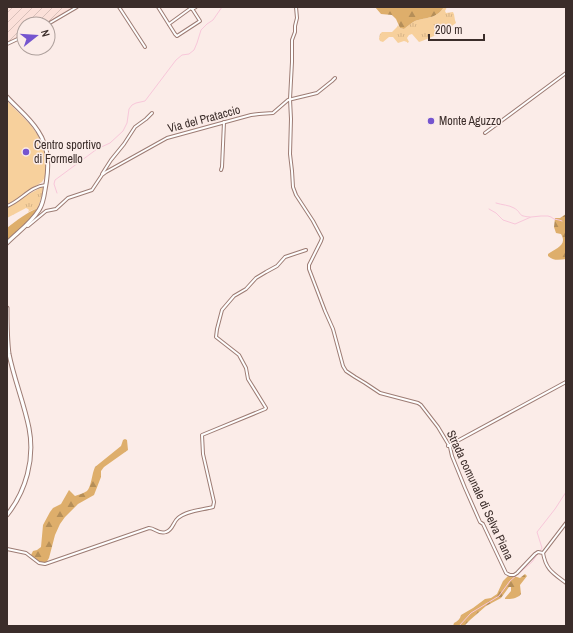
<svg xmlns="http://www.w3.org/2000/svg" width="573" height="633" viewBox="0 0 573 633" font-family="'Archivo Narrow',sans-serif">
<style>
.industrial{fill:url(#industrial-furrows)}
.grass{fill:url(#grass-tufts)}
.forest{fill:url(#forest-firs)}
.pitch{fill:#f7d09c}
.lines{fill:none;stroke-linecap:round;stroke-linejoin:round}
.stream{stroke:#f8c7da;stroke-width:1}
.street-casing{stroke:#9d7c74;stroke-width:4}
.secondary-casing{stroke:#9d7c74;stroke-width:5}
.street{stroke:#fff;stroke-width:2}
.secondary{stroke:#fff;stroke-width:3}
.poi-dot{fill:#7555cf;stroke:#fbece8;stroke-width:1.5}
.labels{text-anchor:middle;stroke-width:3;stroke-linejoin:round;paint-order:stroke}
.street-label{font-size:12px;fill:#3b2d2a;stroke:#fbece8}
.poi-label{font-size:12px;fill:#3b2d2a;stroke:#fbece8;text-anchor:start}
</style>
<defs>
<pattern id="industrial-furrows" width="10" height="10" patternUnits="userSpaceOnUse"><rect width="10" height="10" fill="#fbe0d9"/><path d="M-1 1l2-2M0 10L10 0M9 11l2-2" fill="none" stroke="#d8c0ba"/></pattern>
<pattern id="grass-tufts" width="24" height="20" patternUnits="userSpaceOnUse"><rect width="24" height="20" fill="#f7d09c"/><path d="M3 7l-1-3M5 7V3M7 7l1-3M15 17l-1-3M17 17v-4M19 17l1-3" fill="none" stroke="#d5b387"/></pattern>
<pattern id="forest-firs" width="22" height="20" patternUnits="userSpaceOnUse"><rect width="22" height="20" fill="#deae6b"/><path d="M5 1l3.5 6h-7zM16 11l3.5 6h-7z" fill="#b58e58"/></pattern>
</defs>
<rect width="100%" height="100%" fill="#fbece8"/>
<!-- industrial -->
<path class="industrial" d="M7,7H75L47,24H24V35L7,43Z"/>
<!-- grass -->
<g class="grass">
<path d="M444,7H447L445,11L446,13L453,12C455,15 454,19 456,23L449,28L448,31C438,33 429,39 419,42L412,34L409,35L407,38L409,42L407,43V42L404,41L398,43L393,37H389L383,42L380,41L379,39L380,34L382,32H392L397,27L398,25L400,28L404,29C408,26 411,23 415,21C427,17 436,19 444,7Z"/>
<path d="M43,187L44,188L38,208L28,212L29,210L28,209L26,208L7,218V207C17,204 17,201 24,197C30,193 36,190 43,187Z"/>
</g>
<!-- forest -->
<g class="forest">
<path d="M375,7H444C436,19 427,17 415,21C411,23 408,26 404,29L400,28L396,19L392,15L381,14Z"/>
<path d="M38,208L33,216L7,241V228C17,220 26,213 38,208Z"/>
<path d="M566,214V259C559,260 553,261 548,256V254C555,248 568,246 561,234L556,233L554,227L555,218H560Z"/>
<path d="M125,439L127,440L128,450L104,467L101,471V477L94,495L78,504L65,517L60,524L55,535L49,558L46,563L39,562L31,555L33,551L37,550L41,547L43,525L50,512L53,508L61,504L69,490L75,496C78,495 84,493 87,491C91,488 92,473 95,467L121,446L123,440Z"/>
<path d="M525,574L527,576L520,585L521,594C517,599 511,599 505,599V598L511,591V587H509L501,598L486,606L470,620L464,626H453L454,623C458,621 460,619 461,615L473,608L485,599L491,598L497,594L503,581L508,576H514L520,578Z"/>
</g>
<!-- pitch -->
<path class="pitch" d="M7,101C25,120 40,129 45,156L44,157V159H47L45,177L42,182L26,192L16,200L7,204Z"/>
<g class="lines">
<!-- stream -->
<g class="stream">
<path d="M57,193L54,184L55,180L97,149L110,143L123,131L127,123L129,109L132,105L136,103L145,101L176,60L182,55L189,54L194,50L197,43L201,30L207,24L213,20L222,7"/>
<path d="M496,203C502,205 509,205 514,208C523,213 516,216 530,217"/>
<path d="M489,209L496,213L503,220L515,224L531,217L541,216H548L551,217L554,219L559,220L562,221"/>
<path d="M459,626L471,613L499,596L510,581L532,562L542,548L537,532L555,509L566,492"/>
</g>
<!-- street casing -->
<g class="street-casing">
<g id="street">
<path d="M119,7L145,47"/>
<path d="M158,7L175,34L177,36L200,21L191,7"/>
<path d="M296,7L297,18L295,26V32L292,40V62L290,99L291,119L290,154L292,171L293,187L296,195L313,221L322,238L321,241L309,265V269L325,311L333,329L343,366L346,371L355,377L365,383L380,393L418,403L421,405L438,427L450,447L452,456L465,488L480,522L483,524L506,573L510,575H514L517,573L535,554L538,552L543,553C546,570 553,573 566,583"/>
<path d="M192,9L196,7"/>
<path d="M48,24L77,7"/>
<path d="M169,24L191,8"/>
<path d="M7,44L24,36"/>
<path d="M485,133L566,73"/>
<path d="M221,170L222,167L224,122"/>
<path d="M102,174L111,160L124,144L135,127L146,119L152,113"/>
<path d="M7,206C21,201 30,186 46,185"/>
<path d="M26,225L28,226L46,211L56,209L68,198L92,190L102,175L106,172L167,138L251,115L259,114L273,113L288,100L317,93L332,81L335,78"/>
<path d="M448,446L566,382"/>
<path d="M7,549L26,553L39,563L45,564L149,528C155,528 159,535 166,532C173,530 173,522 178,518C187,510 203,510 213,507L214,502L203,454L202,435L265,409L266,408L248,379L246,368L239,355L216,337L217,329L222,310L234,296L246,289L256,278L266,272L277,266L285,257L306,250"/>
<path d="M543,553L566,523"/>
</g>
</g>
<!-- secondary casing -->
<g class="secondary-casing">
<g id="secondary">
<path d="M7,97C17,108 30,118 38,131C50,149 49,169 45,190C44,197 43,204 39,210C31,223 18,232 7,243"/>
<path d="M7,308C7,323 7,339 9,354C14,379 24,403 29,428C35,459 26,491 7,515"/>
</g>
</g>
<!-- street -->
<use href="#street" class="street"/>
<!-- secondary -->
<use href="#secondary" class="secondary"/>
</g>
<!-- markers -->
<g class="poi-dot">
<circle cx="431" cy="121" r="4"/>
<circle cx="26" cy="152" r="4"/>
</g>
<g class="labels">
<!-- street labels -->
<g class="street-label">
<text transform="translate(204 119) rotate(-15)" y="4">Via del Prataccio</text>
<text transform="translate(480 495) rotate(65)" y="4">Strada comunale di Selva Piana</text>
</g>
<!-- poi labels -->
<g class="poi-label">
<text x="439" y="125">Monte Aguzzo</text>
<text x="34" y="149">Centro sportivo<tspan x="34" dy="14">di Formello</tspan></text>
</g>
</g>
<!-- border -->
<rect width="573" height="633" fill="none" stroke="#3b2d2a" stroke-width="16"/>
<!-- north arrow -->
<g transform="translate(36 36) rotate(73)"><circle r="19" fill="#fbece8" stroke="#aea09c"/>
<path d="M0-3L7 15L0 10L-7 15Z" fill="#7555cf"/>
<text y="-6" font-size="11" font-weight="bold" text-anchor="middle" fill="#3b2d2a">N</text>
</g>
<!-- scale -->
<path d="M429 34v6h55v-6" fill="none" stroke="#3b2d2a" stroke-width="2"/>
<text x="435" y="34" font-size="12" fill="#3b2d2a" stroke="#fbece8" stroke-width="3" paint-order="stroke">200 m</text>
</svg>
